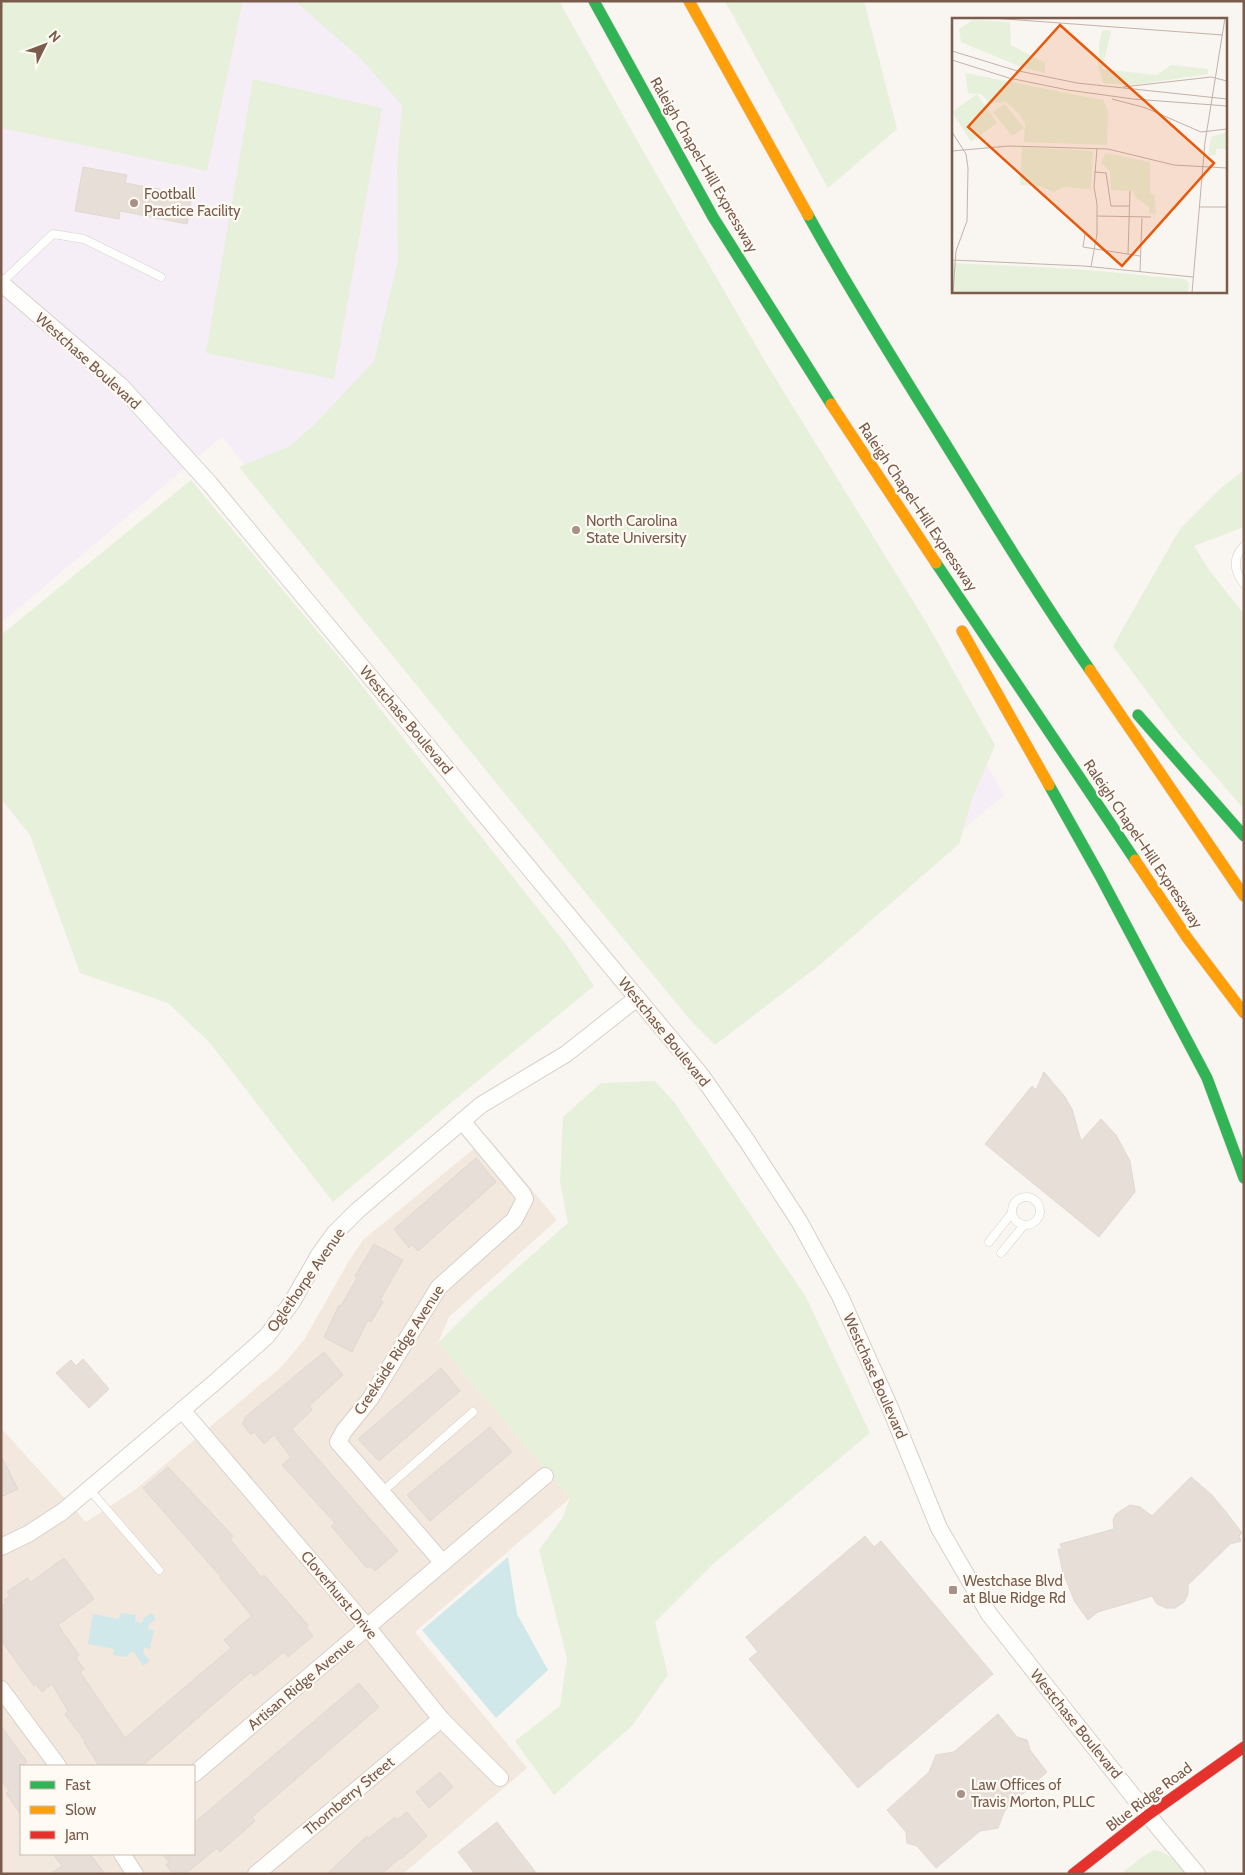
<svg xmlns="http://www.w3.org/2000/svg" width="1245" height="1875" viewBox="0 0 1245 1875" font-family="Cabin,sans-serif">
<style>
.residential{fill:#f2e8de;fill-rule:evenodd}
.education{fill:#f6eef6}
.green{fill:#e7f0db}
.water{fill:#d0e8ea}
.building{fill:#e6ded7;stroke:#e2d8d2}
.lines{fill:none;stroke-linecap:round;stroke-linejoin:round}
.lane-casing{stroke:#d7d1cb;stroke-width:9}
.street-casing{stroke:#d7d1cb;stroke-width:18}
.fast-casing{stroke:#dad1cc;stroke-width:12}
.slow-casing{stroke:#dad1cc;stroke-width:12}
.jam-casing{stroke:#dad1cc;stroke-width:12}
.lane{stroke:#fefefd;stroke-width:8}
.street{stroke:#fefefd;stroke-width:16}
.fast{stroke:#30b455;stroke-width:11}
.slow{stroke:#ff9f0a;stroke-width:11}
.jam{stroke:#e5322d;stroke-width:11}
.poi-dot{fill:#a69286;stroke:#fffaf3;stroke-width:2}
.labels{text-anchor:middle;stroke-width:4.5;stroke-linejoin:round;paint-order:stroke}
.street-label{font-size:15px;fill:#7a5c4d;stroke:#fffaf3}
.poi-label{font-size:15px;fill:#7a5c4d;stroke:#fffaf3;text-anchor:start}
.inset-road{fill:none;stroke:#c2b3aa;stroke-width:1}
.view{fill:#e8590c;fill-opacity:0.15;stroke:#e8590c;stroke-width:2.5}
.inset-edge{fill:none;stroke:#7a5c4d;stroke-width:2.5}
</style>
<rect width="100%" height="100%" fill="#f9f5f0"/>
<!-- residential -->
<path class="residential" d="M488,1137L557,1220L449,1317L438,1343L570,1498L415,1632L527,1768L403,1874H1V1428L86,1522L136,1489L280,1368L304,1340L349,1261L363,1240ZM21,1766H194V1854H21Z"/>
<!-- education -->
<path class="education" d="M1,1H552L1004,795L715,1038L222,437L1,623Z"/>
<!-- green -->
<g class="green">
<path d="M1,1H243L207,171L1,128Z"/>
<path d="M295,1H559L647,158L766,363L926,622L995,745L972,799L959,844L821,964L715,1045L691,1021L580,886L239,467L290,446L315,424L374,361L398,261L397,166L402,105L360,58Z"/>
<path d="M725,1H864L897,129L828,188Z"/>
<path d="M253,79L382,108L334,379L206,353Z"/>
<path d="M1244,470V527L1194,546L1209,570L1244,614V809L1178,733L1113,646L1180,529L1220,489Z"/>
<path d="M191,480L348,668L565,943L594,986L452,1102L333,1202L210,1043L168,1003L80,973L30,835L1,799V635Z"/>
<path d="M655,1081L674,1102L806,1297L870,1433L713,1564L655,1622L668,1675L632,1726L554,1795L515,1741L560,1706L567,1658L539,1550L563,1517L570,1498L438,1343L479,1302L568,1223L560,1182L563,1117L601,1083Z"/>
<path d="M1154,1850C1169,1852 1177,1863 1187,1874H1121L1142,1857Z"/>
</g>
<!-- water -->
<g class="water">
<path d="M508,1557L517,1614L548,1670L496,1718L422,1630Z"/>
<path d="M120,1613L136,1615L135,1621L141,1623L144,1620L143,1618L152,1613L156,1619L149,1624L148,1629L154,1630L150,1649L144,1647L143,1653L150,1661L143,1666L134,1652H130L127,1657L113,1655L114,1649L88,1644L93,1614L119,1619Z"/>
</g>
<!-- building -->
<g class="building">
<path d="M83,167L127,175L125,183L192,195L187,224L120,211L119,219L75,211Z"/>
<path d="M1044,1072L1065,1097L1072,1109L1081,1141L1101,1119L1116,1135L1130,1161L1135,1192L1099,1237L985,1144L1032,1086L1036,1090Z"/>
<path d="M476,1158L496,1182L418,1251L411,1244L409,1248L394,1229Z"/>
<path d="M374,1244L403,1260L380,1300L383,1302L371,1322L368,1320L352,1352L324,1337L339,1305L341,1306L357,1278L355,1276Z"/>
<path d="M324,1352L343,1375L309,1406L312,1410L292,1429L398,1551L375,1571L370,1566L367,1568L331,1526L335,1523L282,1465L291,1457L274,1435L264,1444L254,1432L251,1435L242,1423L245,1420L244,1418Z"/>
<path d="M83,1359L109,1389L89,1408L56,1373L71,1360L76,1366Z"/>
<path d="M441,1368L460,1391L379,1461L358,1439Z"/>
<path d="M490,1427L512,1452L430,1521L407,1495Z"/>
<path d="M1,1456L18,1489L1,1497Z"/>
<path d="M168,1467L233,1536L230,1539L261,1577L264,1575L308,1625L306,1627L313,1636L288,1657L284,1652L254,1676L251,1672L142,1766H99L84,1742L85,1741L65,1714L68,1711L52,1684L42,1692L36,1684L34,1686L1,1640V1607L6,1603L4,1600L10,1596L7,1592L27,1578L31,1582L64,1558L94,1599L58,1625L79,1655L76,1658L84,1669L80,1672L125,1738L231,1648L224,1640L252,1616L220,1578L221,1577L143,1488Z"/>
<path d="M1191,1477L1212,1495L1229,1516L1242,1533L1239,1536L1241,1541L1230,1544L1188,1585V1594L1184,1602L1175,1608H1166L1157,1604L1152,1596L1098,1612L1088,1620L1075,1602L1063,1573L1058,1549H1062L1060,1544L1114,1529L1113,1520L1116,1514L1130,1505L1140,1507L1152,1516Z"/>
<path d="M865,1536L874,1547L881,1541L993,1674L858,1788L749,1659L758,1652L746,1637Z"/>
<path d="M359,1683L379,1707L252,1817L255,1821L220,1852L217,1848L185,1874H173L166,1865L169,1862L162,1854H194V1823Z"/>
<path d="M998,1714L1017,1737L1027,1740L1030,1750L1047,1772L1005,1810L998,1828L980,1831L936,1868L917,1846L907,1843L906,1832L887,1810L929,1772L936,1755L954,1752Z"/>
<path d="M1,1726L27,1762L21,1766V1815L6,1793L9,1791L1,1780Z"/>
<path d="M440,1772L453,1787L429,1808L416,1792Z"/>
<path d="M407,1812L427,1836L401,1859L400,1858L381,1874H327L367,1836L369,1838L395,1817L397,1820Z"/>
<path d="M497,1822L537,1874H475L458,1852Z"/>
<path d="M53,1854H90L105,1874H50L62,1866Z"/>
</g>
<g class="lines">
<!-- lane casing -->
<g class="lane-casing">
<g id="lane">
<path d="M1,283L53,234L84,239L161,277"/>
<path d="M1244,546C1232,558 1234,571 1244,584"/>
<circle cx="1026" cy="1211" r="14"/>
<path d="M989,1242L1011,1214"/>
<path d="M1001,1253L1024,1225"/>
<path d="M89,1489L159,1570"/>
<path d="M382,1492L473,1412"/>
</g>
</g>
<!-- street casing -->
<g class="street-casing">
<g id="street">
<path d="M1,283L121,386L210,484L701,1075L747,1141L799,1221L840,1296L891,1410L939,1528L989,1614L1148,1815L1197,1874"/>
<path d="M182,1410L368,1628L441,1719L500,1778"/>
<path d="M1,1547L28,1534L62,1512L214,1383L267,1336L292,1302L319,1255L334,1234L357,1211L481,1105L566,1054L637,998"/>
<path d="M443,1563L338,1442L344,1431L370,1399L439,1287L514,1220L525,1199L522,1193L462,1121"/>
<path d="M1,1689L58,1766"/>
<path d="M194,1774L545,1476"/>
<path d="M122,1854L135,1874"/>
<path d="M256,1874L441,1719"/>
</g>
</g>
<!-- fast casing -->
<g class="fast-casing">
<g id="fast">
<path d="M594,1L713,217L831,404"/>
<path d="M808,215C848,288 893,359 937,430C987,511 1036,592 1090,670"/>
<path d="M936,563L1135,860"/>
<path d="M1138,715L1244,836"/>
<path d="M1049,785L1100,876L1207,1078L1244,1178"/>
</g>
</g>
<!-- slow casing -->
<g class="slow-casing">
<g id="slow">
<path d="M689,1L808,215"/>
<path d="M831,404L936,563"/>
<path d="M962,631L1049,785"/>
<path d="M1090,670L1244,896"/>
<path d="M1135,860L1188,939L1244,1013"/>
</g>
</g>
<!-- jam casing -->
<g class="jam-casing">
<path id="jam" d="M1073,1874L1148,1815L1244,1747"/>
</g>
<!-- lane -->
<use href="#lane" class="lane"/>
<!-- street -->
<use href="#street" class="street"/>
<!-- fast -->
<use href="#fast" class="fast"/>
<!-- slow -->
<use href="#slow" class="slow"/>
<!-- jam -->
<use href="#jam" class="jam"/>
</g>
<!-- markers -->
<g class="poi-dot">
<circle cx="134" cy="203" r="5"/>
<circle cx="576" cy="530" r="5"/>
<rect x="948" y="1585" width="10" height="10" rx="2.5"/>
<circle cx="961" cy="1794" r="5"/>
</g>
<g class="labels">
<!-- street labels -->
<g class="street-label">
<text transform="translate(704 165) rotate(60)" y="5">Raleigh Chapel–Hill Expressway</text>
<text transform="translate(88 361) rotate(42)" y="5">Westchase Boulevard</text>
<text transform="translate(918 507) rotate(56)" y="5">Raleigh Chapel–Hill Expressway</text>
<text transform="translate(406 720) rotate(50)" y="5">Westchase Boulevard</text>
<text transform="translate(1143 844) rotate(56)" y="5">Raleigh Chapel–Hill Expressway</text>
<text transform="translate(664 1032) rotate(51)" y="5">Westchase Boulevard</text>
<text transform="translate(306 1280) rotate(-55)" y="5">Oglethorpe Avenue</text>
<text transform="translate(399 1350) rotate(-57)" y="5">Creekside Ridge Avenue</text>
<text transform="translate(875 1376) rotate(66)" y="5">Westchase Boulevard</text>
<text transform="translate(339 1595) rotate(50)" y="5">Cloverhurst Drive</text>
<text transform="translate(301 1684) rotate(-40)" y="5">Artisan Ridge Avenue</text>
<text transform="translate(1076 1724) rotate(51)" y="5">Westchase Boulevard</text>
<text transform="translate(349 1796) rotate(-40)" y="5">Thornberry Street</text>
<text transform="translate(1149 1797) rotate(-37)" y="5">Blue Ridge Road</text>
</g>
<!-- poi labels -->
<g class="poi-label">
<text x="144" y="199">Football<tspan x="144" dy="17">Practice Facility</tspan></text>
<text x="586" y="526">North Carolina<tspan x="586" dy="17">State University</tspan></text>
<text x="963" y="1586">Westchase Blvd<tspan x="963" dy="17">at Blue Ridge Rd</tspan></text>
<text x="971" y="1790">Law Offices of<tspan x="971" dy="17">Travis Morton, PLLC</tspan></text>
</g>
</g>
<!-- overview -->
<g transform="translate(952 18)">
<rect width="275" height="275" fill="#f9f5f0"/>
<path d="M21,2L58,4L59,27L93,45V55L69,49L9,24L7,11ZM156,12L159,14L150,51L205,57L219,47L256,51V56L181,67L151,65L147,51V26L150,13ZM13,55L151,82L156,93L155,127L72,124L73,105L67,96L54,84L38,85L29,76L16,75ZM25,76L45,105L19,124L0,94ZM53,86L72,110L60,118L41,94ZM275,114V131H264V137L256,138L259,119ZM70,129L141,133L139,171L111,169L102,174L87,168L68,167ZM153,135L198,144V175L203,178L204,196L197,195V189L183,179L181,173L159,172L158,153L149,145ZM0,245L124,251L232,261L237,265L236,275H0Z" fill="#e7f0db"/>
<path class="inset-road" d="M40,0L271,17M0,33L62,52L125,65L275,81M0,42L57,60L116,72L181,81L275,88M171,69L259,59L275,63M160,81L194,90L249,114L275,111M0,114L14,136L16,150L15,203L4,233L1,275M0,133L57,128L156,131L222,147L275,150M142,154L154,155L159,188H177M247,189H275M145,198L199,199M133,216L131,229L188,238M176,236L178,173M0,242L132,248L241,259M139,249L145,216V186L142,169L145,130M188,254L190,200M240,275L253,124L273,0"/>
<path class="view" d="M108,7L262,145L170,248L16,109Z"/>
<rect width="275" height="275" class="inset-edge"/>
</g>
<!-- border -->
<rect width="1245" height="1875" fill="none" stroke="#7a5c4d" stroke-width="5"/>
<!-- legend -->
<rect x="20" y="1765" width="175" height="90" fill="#fffaf3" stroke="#cabbb1"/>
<rect x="30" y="1781" width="25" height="8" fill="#30b455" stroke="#cabbb1"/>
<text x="65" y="1790" font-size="15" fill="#7a5c4d">Fast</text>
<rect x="30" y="1806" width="25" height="8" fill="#ff9f0a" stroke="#cabbb1"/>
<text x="65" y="1815" font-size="15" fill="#7a5c4d">Slow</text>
<rect x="30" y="1831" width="25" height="8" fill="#e5322d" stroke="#cabbb1"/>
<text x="65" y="1840" font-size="15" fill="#7a5c4d">Jam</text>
<!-- north arrow -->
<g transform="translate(45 45) rotate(48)" stroke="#fffaf3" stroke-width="4" paint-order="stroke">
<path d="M0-4L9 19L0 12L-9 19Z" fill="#7a5c4d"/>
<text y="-8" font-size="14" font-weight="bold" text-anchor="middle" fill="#7a5c4d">N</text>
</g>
</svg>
